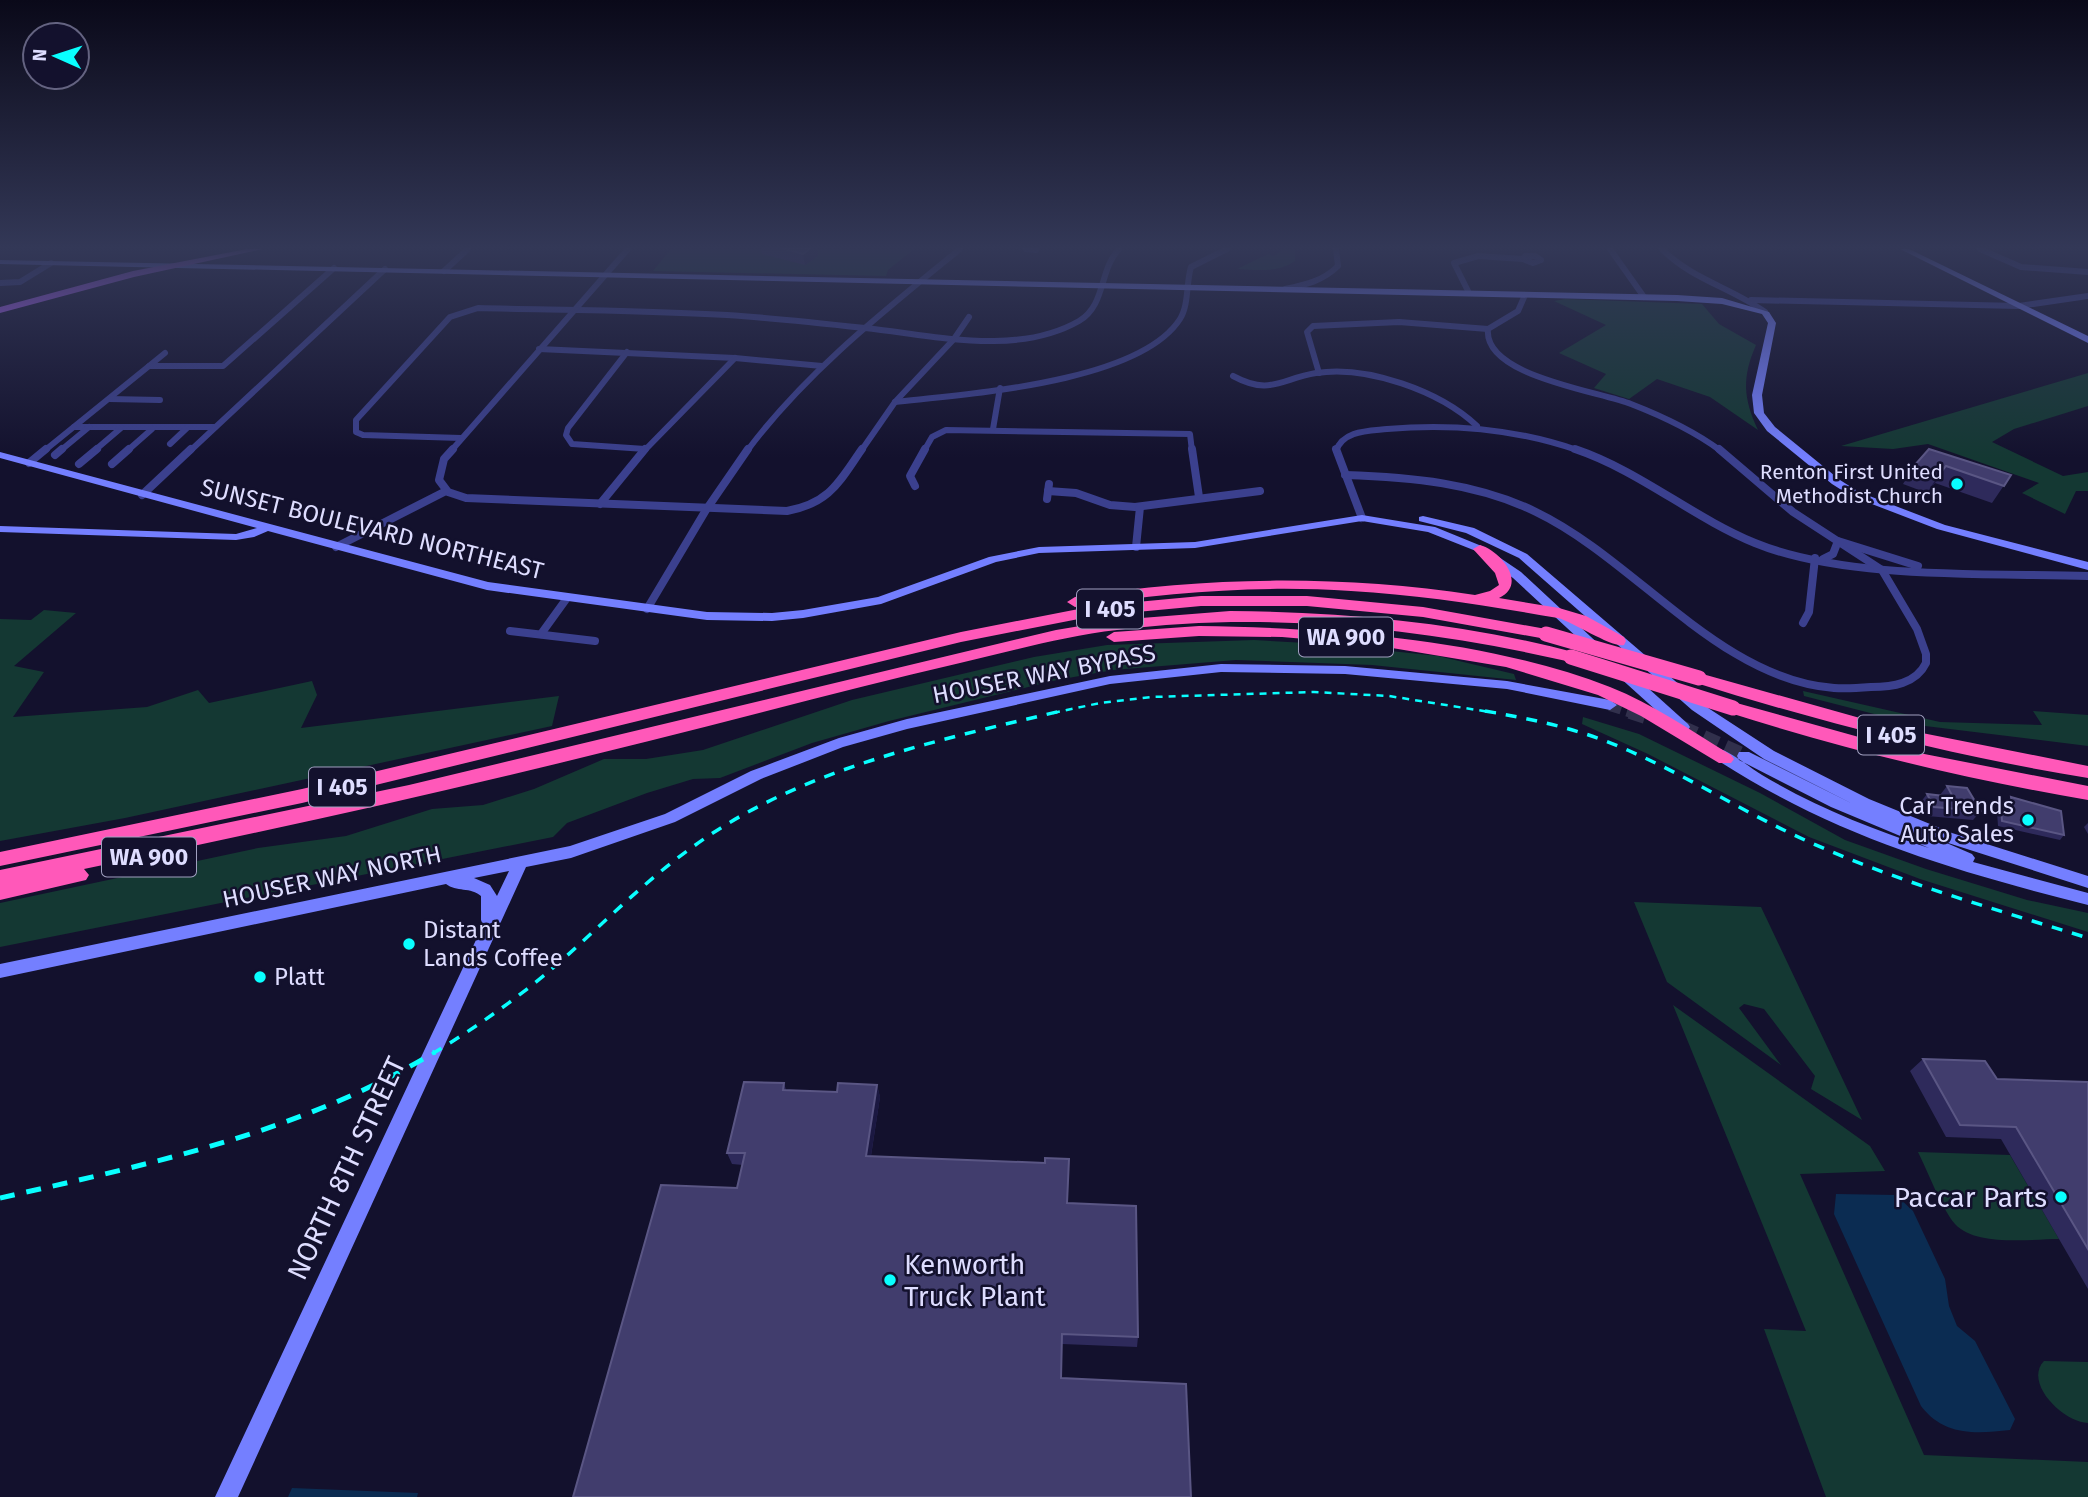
<svg xmlns="http://www.w3.org/2000/svg" width="2088" height="1497" viewBox="0 0 2088 1497" font-family="'Fira Sans',sans-serif">
<style>
.green{fill:#143833}
.water{fill:#0b2c52}
.lines{fill:none;stroke-linecap:round;stroke-linejoin:round}
.secondary-tunnel-far1{stroke:#31304c;stroke-width:12;stroke-dasharray:12 6;stroke-linecap:butt}
.secondary-tunnel{stroke:#31304c;stroke-width:16;stroke-dasharray:16 8;stroke-linecap:butt}
.street-far1{stroke:#3b408e;stroke-width:6}
.street{stroke:#3b408e;stroke-width:8}
.secondary{fill:#747fff;fill-rule:evenodd}
.primary{fill:#b564ff;fill-rule:evenodd}
.highway{fill:#ff58b9;fill-rule:evenodd}
.rail-far2{stroke:#09ffff;stroke-width:2.5;stroke-dasharray:7 6;stroke-linecap:butt}
.rail-far1{stroke:#09ffff;stroke-width:3.5;stroke-dasharray:11 10;stroke-linecap:butt}
.rail{stroke:#09ffff;stroke-width:5;stroke-dasharray:15 12;stroke-linecap:butt}
.highway-bridge{stroke:#ff58b9;stroke-width:15}
.wall{fill:#2e2a5b}
.shaded-wall{fill:#1b1841}
.building{fill:#413d6d;stroke:#5a5684;stroke-width:2}
.poi-dot{fill:#09ffff;stroke:#13112d;stroke-width:2.5}
.labels{text-anchor:middle;stroke-width:5;stroke-linejoin:round;paint-order:stroke}
.far-poi-label{font-size:21px;fill:#deddff;stroke:#13112d;text-anchor:end}
.shield{fill:#13112d;stroke:#a1a0c0;stroke-width:2}
.shield-label{font-size:23px;font-weight:bold;fill:#deddff}
.street-label{font-size:24px;fill:#deddff;stroke:#13112d}
.poi-label{font-size:24px;fill:#deddff;stroke:#13112d;text-anchor:start}
.near-street-label{font-size:28px;fill:#deddff;stroke:#13112d}
.near-poi-label{font-size:28px;fill:#deddff;stroke:#13112d;text-anchor:end}
</style>
<rect width="100%" height="100%" fill="#13112d"/>
<!-- green -->
<g class="green">
<path d="M671,249H914L888,270L886,276L653,271Z"/>
<path d="M1283,249H1295V261C1278,273 1256,270 1237,269L1268,254L1274,256Z"/>
<path d="M1565,299L1702,304L1719,324L1756,345C1742,377 1743,398 1758,430L1710,397L1657,379L1629,399L1594,388L1606,374L1559,353L1606,325L1554,301Z"/>
<path d="M2088,373V406L2014,429L1992,442L2063,476L2088,472V491H2076L2065,514L2022,493L2039,483L1928,444L1893,449L1841,446Z"/>
<path d="M44,610L76,613L14,666L44,672L13,717L147,707L198,690L209,703L312,681L317,695L301,728L559,696L552,726L125,818L0,841V619L31,620Z"/>
<path d="M1254,640L1324,644L1438,656L1514,674L1516,680L1372,665L1236,660L1113,670L1057,680L889,721L812,743L720,778L693,779L647,793L567,823L553,837L0,947V903L258,848L346,836L432,809L483,805L534,789L604,759H646L703,750L852,700L1034,657L1107,645Z"/>
<path d="M1803,691L1940,722L2042,725L2033,711L2088,715V746L1917,725L1804,696Z"/>
<path d="M1583,717L1639,734L1760,793L1845,840L1926,869L2027,900L2088,913V932L1920,879L1809,837L1648,754L1582,724Z"/>
<path d="M1634,902L1761,907L1862,1120L1811,1089L1815,1076L1764,1009L1744,1004L1739,1008L1781,1065L1667,982Z"/>
<path d="M1673,1005L1870,1146L1885,1171L1800,1174L1924,1455L2088,1462V1497H1826L1764,1329L1806,1331Z"/>
<path d="M1918,1152L2010,1155L2059,1239C2031,1239 1976,1247 1955,1224C1942,1209 1928,1172 1918,1152Z"/>
<path d="M2044,1361L2088,1362V1423C2064,1423 2023,1383 2044,1361Z"/>
</g>
<!-- water -->
<g class="water">
<path d="M1836,1194L1896,1195L1913,1211L1945,1279L1949,1306L1957,1326L1975,1341L2015,1419L2010,1430C1975,1434 1944,1436 1921,1406L1834,1214Z"/>
<path d="M292,1488L418,1493L417,1497H288Z"/>
</g>
<g class="lines">
<!-- secondary-tunnel-far1 -->
<path class="secondary-tunnel-far1" d="M1610,705L1635,713"/>
<!-- secondary-tunnel -->
<g class="secondary-tunnel">
<path d="M1630,711L1652,718"/>
<path d="M1681,728L1744,756"/>
</g>
<!-- street-far1 -->
<g class="street-far1">
<path d="M1026,249L1036,250"/>
<path d="M1610,249L1644,297"/>
<path d="M1662,249C1691,279 1732,288 1765,312"/>
<path d="M1980,249L2021,267L2088,272"/>
<path d="M1525,256H1535L1541,260L1533,263L1523,259Z"/>
<path d="M444,271L468,249"/>
<path d="M0,283L20,282L51,263"/>
<path d="M1285,289C1305,285 1323,281 1338,266L1336,249"/>
<path d="M1469,293L1454,263L1478,256L1523,259"/>
<path d="M1525,295L1518,311L1488,329C1483,376 1598,391 1631,404C1662,416 1694,431 1721,451"/>
<path d="M1751,300L2019,306L2088,296"/>
<path d="M539,349L735,358L822,366"/>
<path d="M627,352L568,428L566,435L572,444L645,449"/>
<path d="M149,366L165,353"/>
<path d="M1319,373L1307,332L1313,326L1399,322L1488,329"/>
<path d="M1233,376C1270,396 1280,379 1316,373C1367,365 1440,391 1477,426"/>
<path d="M110,399L160,400"/>
<path d="M895,402C966,394 1139,383 1180,319C1189,305 1186,283 1191,267L1227,249"/>
<path d="M74,427H188"/>
<path d="M993,429L1000,388"/>
<path d="M461,438L363,435L356,432V420L450,317L478,308C561,310 644,310 727,315C773,318 819,323 865,328C932,335 1016,357 1079,321C1106,305 1099,270 1119,249"/>
<path d="M170,444L188,427H215"/>
<path d="M44,451L149,366H223L334,268"/>
<path d="M60,451L89,427"/>
<path d="M94,451L121,428"/>
<path d="M127,451L152,429"/>
<path d="M190,451L385,269"/>
<path d="M451,451L628,249"/>
<path d="M644,451L735,358"/>
<path d="M747,451C806,372 884,311 960,249"/>
<path d="M861,451L895,402L954,339L969,317"/>
<path d="M924,451L932,437L946,430L1190,434L1192,451"/>
<path d="M1336,451C1343,430 1369,431 1387,429C1454,423 1517,429 1580,451"/>
</g>
<!-- street -->
<g class="street">
<path d="M453,449L444,459L439,480L448,492L466,498L787,511C830,503 839,482 862,449"/>
<path d="M1192,449L1199,497"/>
<path d="M1336,449L1362,518"/>
<path d="M1575,449C1640,471 1692,517 1755,543C1845,580 1990,573 2088,576"/>
<path d="M55,455L62,449"/>
<path d="M29,463L46,449"/>
<path d="M79,464L97,449"/>
<path d="M112,464L129,449"/>
<path d="M1345,475C1410,477 1477,483 1536,512C1636,560 1719,679 1834,688C1846,689 1859,688 1871,687C1892,687 1916,684 1926,663V654L1917,629L1882,570L1793,512L1719,449"/>
<path d="M915,486L910,476L925,449"/>
<path d="M1048,491L1076,493L1110,505L1135,507L1260,491"/>
<path d="M142,495L191,449"/>
<path d="M1047,499L1049,484"/>
<path d="M600,504L645,449"/>
<path d="M336,547L446,491"/>
<path d="M1136,547L1140,507"/>
<path d="M1823,559L1833,554L1838,541L1918,566"/>
<path d="M647,609L706,510L748,449"/>
<path d="M1803,623L1809,612L1815,558"/>
<path d="M510,631L595,641"/>
<path d="M541,634L567,598"/>
</g>
<!-- secondary -->
<g class="secondary">
<path d="M1900,249H1909L2088,336V343Z"/>
<path d="M0,260L1677,295L1722,298L1769,312L1776,323L1762,395L1764,413L1775,427L1840,480L1859,492L1945,525L2088,562V570L1937,529L1851,496L1832,484L1767,431L1754,413L1752,395L1768,323L1762,314L1722,304L1677,301L0,264Z"/>
<path d="M0,452L488,582L707,612L772,613L803,610L878,597L989,557L1039,547L1195,542L1362,515L1435,527L1484,547L1521,572L1604,649L1598,653L1593,652L1513,578L1476,551L1428,532L1362,521L1195,548L1039,553L996,562L881,604L803,618L772,621L707,620L487,590L268,531L254,537L236,540L0,532V526L236,534L257,528L0,458Z"/>
<path d="M1423,516L1474,528L1527,554L1702,704L1774,751L1869,799L1952,833L2088,876V888L1942,841L1972,854L1975,858L1973,862L2088,893V905C1950,870 1831,835 1711,756L1709,752L1711,748C1724,745 1750,768 1762,775C1814,806 1871,829 1929,848L1831,807L1739,760L1737,756L1739,752H1749L1855,805L1764,759L1692,710L1519,558L1466,533L1419,521V517Z"/>
<path d="M1221,664L1345,666L1507,681L1610,700L1617,705L1610,710L1507,689L1345,674L1221,672L1110,684L907,729L843,747L761,779L675,822L571,858L526,867L238,1497H215L483,925L481,920V896C471,887 456,892 446,884L0,978V964L570,846L665,814L751,771L839,738L907,719L1110,676ZM509,871L497,896L490,885L474,878Z"/>
<path d="M1623,669L1628,670L1688,724L1690,727L1688,730H1678L1618,676L1616,673Z"/>
</g>
<!-- primary -->
<path class="primary" d="M247,249H263L134,277L0,313V307L133,271Z"/>
<!-- highway -->
<g class="highway">
<path d="M1480,545C1501,551 1528,584 1499,598L1559,608L1586,616L1624,637L1626,641L1624,645C1612,648 1575,623 1558,618C1489,606 1421,595 1351,591C1259,585 1167,592 1075,607L1067,602L1075,597C1209,576 1341,575 1475,595L1490,591L1499,585L1495,573L1473,549Z"/>
<path d="M1201,596H1307L1423,607L1546,629L1554,634L1546,639L1423,617L1307,606H1201L1094,616L961,642L302,803L0,866V852L302,789L961,632L1094,606Z"/>
<path d="M1230,611C1347,612 1464,623 1577,653L1579,657L1571,662C1421,628 1270,611 1117,630C1064,636 1012,651 960,663C856,687 753,715 649,741C462,788 273,830 84,869L89,875L86,880L0,900V870L409,785L1056,630L1116,620Z"/>
<path d="M1199,626C1331,628 1486,639 1610,687C1653,704 1692,731 1731,755L1734,759L1731,763H1719L1641,716L1598,695L1506,667L1374,645L1282,637L1199,636L1114,642L1106,637L1114,632Z"/>
<path d="M1699,673L1892,727L2088,766V778C1954,756 1823,723 1693,682L1691,678L1693,674Z"/>
<path d="M1733,702L1909,751L2088,786V800C1965,779 1846,750 1727,712L1725,708Z"/>
</g>
<!-- rail-far2 -->
<path class="rail-far2" d="M1053,713L1100,703L1151,697L1314,692L1389,696L1496,713"/>
<!-- rail-far1 -->
<g class="rail-far1">
<path d="M1485,711C1526,718 1565,726 1603,740C1674,767 1738,810 1807,841C1898,882 1994,909 2088,938"/>
<path d="M432,1054C475,1028 515,1000 553,968C600,927 643,882 694,846C800,769 935,741 1061,711"/>
</g>
<!-- rail -->
<path class="rail" d="M0,1198C150,1164 302,1132 435,1052"/>
<!-- highway-bridge -->
<g class="highway-bridge">
<path d="M1546,634L1699,678"/>
<path d="M1571,657L1733,708"/>
</g>
</g>
<!-- wall -->
<g class="wall">
<path d="M761,248H817L818,256L805,265L762,254Z"/>
<path d="M1929,449L2011,475L1992,503L1935,483L1927,493L1903,484L1913,467Z"/>
<path d="M1947,786L1981,811L1973,820L1927,816L1920,803L1927,794L1940,795Z"/>
<path d="M2011,797L2064,835L2060,840L1998,826L1997,812L2001,807L2008,809V801Z"/>
<path d="M2088,823V834L2084,827Z"/>
<path d="M1923,1059L1997,1079L2088,1082V1289L2001,1139L1946,1137L1910,1071Z"/>
<path d="M784,1083L786,1090L837,1092L877,1085L880,1097L871,1156L1067,1203L1138,1337L1137,1347L1062,1344L1061,1378L1191,1497L737,1188L743,1165L732,1164L727,1153Z"/>
</g>
<!-- shaded-wall -->
<g class="shaded-wall">
<path d="M811,248H817L818,256L805,265L803,254Z"/>
<path d="M1946,466L1935,483L1927,493L1938,476Z"/>
<path d="M877,1085L880,1097L869,1168L866,1156Z"/>
</g>
<!-- building -->
<g class="building">
<path d="M782,248H811L803,254Z"/>
<path d="M1929,449L2011,475L2004,486L1946,466L1938,476L1913,467Z"/>
<path d="M1947,786L1967,788L1981,811L1934,807L1927,794L1953,797Z"/>
<path d="M2011,797L2061,811L2064,835L2002,821L2001,807L2013,811Z"/>
<path d="M1923,1059L1985,1061L1997,1079L2088,1082V1249L2016,1127L1960,1125Z"/>
<path d="M744,1082L784,1083L783,1090L837,1092L838,1083L877,1085L866,1156L1045,1163V1158L1069,1159L1067,1203L1136,1206L1138,1337L1062,1334L1061,1378L1186,1384L1191,1497H573L661,1185L737,1188L745,1153H727Z"/>
</g>
<!-- sky -->
<linearGradient id="sky" x2="0" y2="1"><stop stop-color="#0a0919"/><stop offset="0.54" stop-color="#333857"/><stop offset="1" stop-color="#333857" stop-opacity="0"/></linearGradient>
<rect width="2088" height="458" fill="url(#sky)"/>
<!-- markers -->
<g class="poi-dot">
<circle cx="1957" cy="484" r="7"/>
<circle cx="2028" cy="820" r="7"/>
<circle cx="409" cy="944" r="7"/>
<circle cx="260" cy="977" r="7"/>
<circle cx="2061" cy="1197" r="7"/>
<circle cx="890" cy="1280" r="7"/>
</g>
<g class="labels">
<!-- far-poi labels -->
<g class="far-poi-label">
<text x="1943" y="479">Renton First United<tspan x="1943" dy="24">Methodist Church</tspan></text>
</g>
<!-- shield labels -->
<g class="shield">
<rect x="1077" y="589.5" width="66" height="39" rx="5"/>
<rect x="1299" y="617.5" width="94" height="39" rx="5"/>
<rect x="1858" y="715.5" width="66" height="39" rx="5"/>
<rect x="309" y="767.5" width="66" height="39" rx="5"/>
<rect x="102" y="837.5" width="94" height="39" rx="5"/>
</g>
<g class="shield-label">
<text x="1110" y="617">I 405</text>
<text x="1346" y="645">WA 900</text>
<text x="1891" y="743">I 405</text>
<text x="342" y="795">I 405</text>
<text x="149" y="865">WA 900</text>
</g>
<!-- street labels -->
<g class="street-label">
<text transform="translate(372 529) rotate(14)" y="8">SUNSET BOULEVARD NORTHEAST</text>
<text transform="translate(1044 674) rotate(-11)" y="8">HOUSER WAY BYPASS</text>
<text transform="translate(332 877) rotate(-12)" y="8">HOUSER WAY NORTH</text>
</g>
<!-- poi labels -->
<g class="poi-label">
<text x="2014" y="814" text-anchor="end">Car Trends<tspan x="2014" dy="28">Auto Sales</tspan></text>
<text x="423" y="938">Distant<tspan x="423" dy="28">Lands Coffee</tspan></text>
<text x="274" y="985">Platt</text>
</g>
<!-- near-street labels -->
<g class="near-street-label">
<text transform="translate(346 1168) rotate(-65)" y="10">NORTH 8TH STREET</text>
</g>
<!-- near-poi labels -->
<g class="near-poi-label">
<text x="2047" y="1207">Paccar Parts</text>
<text x="904" y="1274" text-anchor="start">Kenworth<tspan x="904" dy="32">Truck Plant</tspan></text>
</g>
</g>
<!-- north arrow -->
<g transform="translate(56 56) rotate(273)"><circle r="33" fill="#13112d" stroke="#646381" stroke-width="2"/>
<path d="M0-5L12 26L0 18L-12 26Z" fill="#09ffff"/>
<text y="-10" font-size="19" font-weight="bold" text-anchor="middle" fill="#deddff">N</text>
</g>
</svg>
